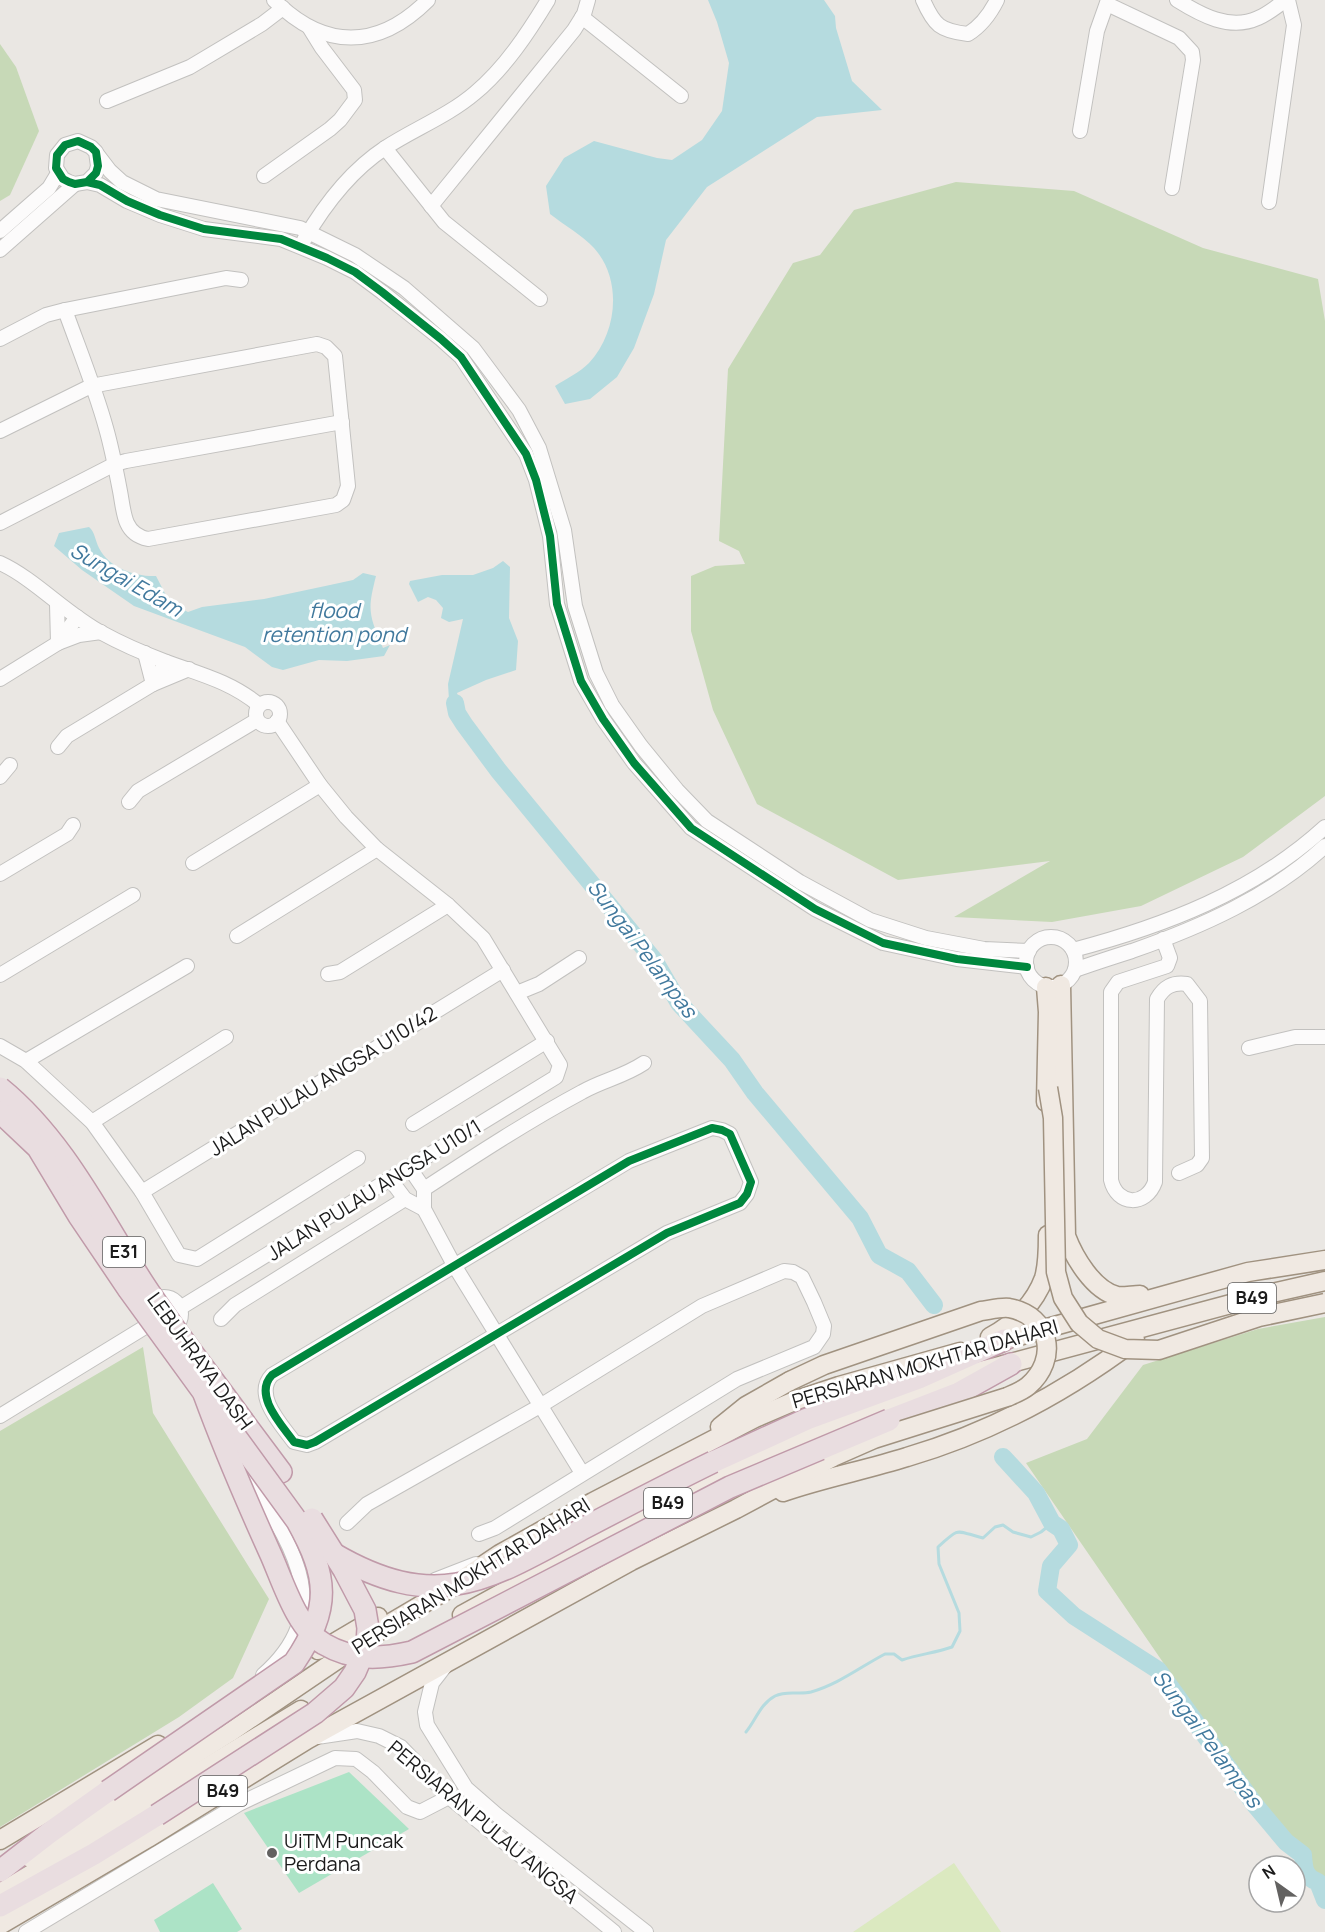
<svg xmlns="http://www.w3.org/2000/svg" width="1325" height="1932" viewBox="0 0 1325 1932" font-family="Manrope,sans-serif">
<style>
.grass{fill:#dbe9c0}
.forest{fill:#c7d9b7}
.pitch{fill:#ace3c6}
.water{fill:#b5dbdf}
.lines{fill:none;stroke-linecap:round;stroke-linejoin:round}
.stream{stroke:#b5dbdf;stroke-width:3}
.river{stroke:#b5dbdf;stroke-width:18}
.minor-casing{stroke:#c2c1bf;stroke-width:16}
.major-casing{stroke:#a09280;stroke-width:21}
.highway-casing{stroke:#c09aa9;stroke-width:24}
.minor{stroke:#fcfbfb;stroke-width:14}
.major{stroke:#f0e9e2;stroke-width:18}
.highway{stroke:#e9dde0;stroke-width:21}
.major-bridge-casing{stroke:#a09280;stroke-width:21;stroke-linecap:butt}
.highway-bridge-casing{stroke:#c09aa9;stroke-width:24;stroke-linecap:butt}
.major-bridge{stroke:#f0e9e2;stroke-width:18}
.highway-bridge{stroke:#e9dde0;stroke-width:21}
.cycleway-casing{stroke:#fff;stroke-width:11}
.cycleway{stroke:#00873e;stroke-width:8}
.poi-dot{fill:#636261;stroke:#fff;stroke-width:2}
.labels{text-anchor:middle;stroke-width:6;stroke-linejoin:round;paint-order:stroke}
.shield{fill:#fff;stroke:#5f5f5f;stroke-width:1.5}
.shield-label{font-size:18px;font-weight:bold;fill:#1b1b1b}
.street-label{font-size:20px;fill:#1b1b1b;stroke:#fff}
.poi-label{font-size:20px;fill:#1b1b1b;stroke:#fff;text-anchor:start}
.water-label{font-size:21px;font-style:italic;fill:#41799d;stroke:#fff}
</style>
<rect width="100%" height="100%" fill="#eae7e3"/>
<!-- grass -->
<path class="grass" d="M954,1863L1001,1932H853Z"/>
<!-- forest -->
<g class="forest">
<path d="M0,44L16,67L39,131L10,195L0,201Z"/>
<path d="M956,182L1074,191L1203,248L1318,279L1325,321V796L1243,857L1141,906L1052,922L954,917L1050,861L898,880L757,804L713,710L691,631V576L715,566L745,564L739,551L719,541L728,369L793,263L820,255L854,210Z"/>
<path d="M1325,1317V1898L1026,1463L1087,1439L1143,1365L1258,1329Z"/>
<path d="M143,1347L153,1413L269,1599L233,1678L179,1717L0,1827V1431Z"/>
</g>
<!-- pitch -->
<g class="pitch">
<path d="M349,1772L409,1829L299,1893L244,1813Z"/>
<path d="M213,1883L242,1929L237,1932H160L154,1920Z"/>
</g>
<!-- water -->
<g class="water">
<path d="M708,0H824L835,16L836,28L852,81L882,110L817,117L707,187L666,240L654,294L634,348L617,377L590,399L565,404L555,386C566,379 580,372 589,363C617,333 623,280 594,248C582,235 564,225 550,214L546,186L564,158L594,141L657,158L672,160L702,140L722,111L729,63L717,22Z"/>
<path d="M89,527C95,532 95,540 99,548C109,568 136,577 156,576L170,603L188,612L202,607L264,599L330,585L353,580L363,573L376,576C367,611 369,615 383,648L390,645L384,656L347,661L319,660L283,670L272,667L245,647L134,606L82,570L54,546L59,533Z"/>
<path d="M503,561L510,567L509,618L518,641L516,670L486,680L457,693L466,721L459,727L449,700L448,684L463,619L449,622L441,618L443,608L436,600L428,597L418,602L409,584L410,581L442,575H473L493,568Z"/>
</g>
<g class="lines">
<!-- stream -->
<path class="stream" d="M746,1732C756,1720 760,1704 775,1696C787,1690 799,1695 811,1692C839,1684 860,1667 885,1654H894L902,1660C920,1654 935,1653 952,1647L960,1631L959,1613L939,1564L938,1547C961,1526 955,1531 983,1538L995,1527L1003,1525L1013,1532L1031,1537L1041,1532L1052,1523"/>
<!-- river -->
<g class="river">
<path d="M455,703L457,713L464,724L498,770L654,960L679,1003L732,1060L755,1093L860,1218L879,1255L908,1271L934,1305"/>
<path d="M1003,1457L1036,1493L1052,1523L1061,1529L1069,1545L1051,1566L1047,1591L1074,1616L1158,1670L1255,1805L1286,1842L1303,1855C1304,1868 1304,1877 1318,1882L1325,1900"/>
</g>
<!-- minor casing -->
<g class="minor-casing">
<g id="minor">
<path d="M274,0C324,50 378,50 428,0"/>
<path d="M923,0C934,25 940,31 968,34C981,26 990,14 997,0"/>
<path d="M1177,0C1201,15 1230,31 1258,18C1268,14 1277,6 1286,0"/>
<path d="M1107,4L1179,38L1192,52L1193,60L1172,188"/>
<path d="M582,17L681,96"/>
<path d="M107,101L190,67L262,24L283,8"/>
<path d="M1080,131L1097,31L1108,0"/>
<path d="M385,148L444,222L540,299"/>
<path d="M97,154L110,171L122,182L156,199L300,228L355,255L404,288L473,348L519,410L539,448L564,530L575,606L596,673L612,705L641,746L677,790L707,821L800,882L870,920L926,938L984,949L1029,951"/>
<path d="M264,176L330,129L340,120L355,100L354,90L322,48L309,27"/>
<path d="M87,182L96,173L98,166L96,152L91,147L78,141L65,145L57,155L56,168L63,179L69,182L75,184L87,182L100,185L127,201L160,215L204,229L281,239L327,258L355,272L382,292L441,339L461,357L526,454L536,480L550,536L557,604L581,681L603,719L634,763L691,828L815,909L883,943L957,959L1027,967"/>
<path d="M1269,202L1294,25L1288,0"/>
<path d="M431,206L574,30L584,14L588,0"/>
<path d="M0,231L49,188L58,173"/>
<path d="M304,240C325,204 350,171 385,148C414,129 448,116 475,93C505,68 528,33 548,0"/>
<path d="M0,250L75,184"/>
<path d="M0,339L46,315L65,310L226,278L241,280"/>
<path d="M0,431L91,386L317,344L326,347L335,356L348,486L343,500L336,505L148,539C138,537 131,532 127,523C123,514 122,501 120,491C116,470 112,449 106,428C95,388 79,349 65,310"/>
<path d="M0,523L115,464L126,461L342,422"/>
<path d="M0,563C35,579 66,614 102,633C122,644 143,653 164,661C199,674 230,681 259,705"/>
<path d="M57,604L58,643L79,635L101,632"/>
<path d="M145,653L153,684L189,669"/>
<path d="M0,679L58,643L77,617"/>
<circle cx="268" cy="714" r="12"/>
<path d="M58,747L67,736L153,684L166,662"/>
<path d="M0,777L10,765"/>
<path d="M129,802L138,791L257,720"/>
<path d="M193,863L320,785"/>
<path d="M0,874L67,834L73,825"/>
<path d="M237,936L377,849"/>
<circle cx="1051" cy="962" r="25"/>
<path d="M1163,939L1170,958L1167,966L1118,982L1111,992V1180C1117,1206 1146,1207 1155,1182L1157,999C1164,987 1172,982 1187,984L1200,1001L1202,1158L1197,1165L1179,1173"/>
<path d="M1073,950C1164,926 1254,892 1325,827"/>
<path d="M1075,970C1094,963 1113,957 1132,951C1201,927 1271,896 1325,846"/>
<path d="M328,974L340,972L448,905"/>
<path d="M0,975L133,895"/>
<path d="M517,993L539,984L579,958"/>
<path d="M0,1046L26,1061L92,1122L142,1192L179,1255L197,1259L358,1158"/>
<path d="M1249,1048L1295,1037H1325"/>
<path d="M26,1061L187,966"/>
<path d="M92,1122L226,1037"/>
<path d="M413,1124L547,1041"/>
<path d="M712,1128L722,1130L730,1134L751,1182L747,1194L740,1203L667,1233L315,1442L307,1445L294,1442C281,1424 253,1395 272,1375L629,1161Z"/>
<path d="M390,1179L405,1199L424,1209V1189L409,1167"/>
<path d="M424,1189C476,1155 528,1121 582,1092C603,1080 623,1077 644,1063"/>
<path d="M142,1192L503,970"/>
<path d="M424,1209L454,1265L582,1473"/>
<circle cx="164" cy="1314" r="17"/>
<path d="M180,1308L556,1077L560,1065L483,938L448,905L377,849L346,817L320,785L277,721"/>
<path d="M221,1319L235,1305L405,1199"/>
<path d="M0,1416L150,1324"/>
<path d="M238,1460C281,1532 345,1603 263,1675"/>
<path d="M347,1523L367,1504L540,1406L702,1306L784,1271L793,1272L802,1277L814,1302L824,1326L823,1334L814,1347L737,1379L495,1528L479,1534"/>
<path d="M435,1580L476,1564"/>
<path d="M446,1665L432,1683L425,1712L427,1725L466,1788L497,1815L646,1932"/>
<path d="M317,1737L357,1731L379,1736L401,1747L449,1797L614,1932"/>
<path d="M26,1932L239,1804L335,1758L356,1759L373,1772L407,1807L420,1812L449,1797"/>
</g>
</g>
<!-- major casing -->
<g class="major-casing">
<g id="major">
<path d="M1061,985L1066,1236C1074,1257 1093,1290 1117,1296C1123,1297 1133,1295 1140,1295"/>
<path d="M1046,987L1048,1012L1046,1102"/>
<path d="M990,1337C1013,1325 1035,1303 1044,1278C1048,1265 1048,1249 1048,1235"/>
<path d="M990,1344L1248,1272L1325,1260"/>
<path d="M720,1427L746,1406L790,1381"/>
<path d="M783,1492C823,1478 866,1470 907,1457C989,1433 1066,1392 1135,1340"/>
<path d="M462,1615L585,1547L754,1458L860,1411L951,1379L1272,1293L1325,1281"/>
<path d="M318,1650L334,1643L378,1617"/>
<path d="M0,1840L158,1745"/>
<path d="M30,1858L229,1733L394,1621L445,1591L500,1554L593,1502L755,1418L797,1400L839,1386L960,1352"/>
<path d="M0,1893L301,1710"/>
<path d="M0,1925L148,1838L308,1739L631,1561L736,1509L833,1457"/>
</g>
</g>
<!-- highway casing -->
<g class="highway-casing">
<g id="highway">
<path d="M889,1420L959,1393L1011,1364"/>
<path d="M243,1421L281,1472"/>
<path d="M713,1462L807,1419L919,1378L1004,1340"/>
<path d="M0,1871L49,1833L108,1791"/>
<path d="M0,1906L94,1854L157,1815"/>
</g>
</g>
<!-- minor -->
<use href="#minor" class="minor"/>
<!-- major -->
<use href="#major" class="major"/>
<!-- highway -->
<use href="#highway" class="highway"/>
<!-- major-bridge casing -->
<g class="major-bridge-casing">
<g id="major-bridge">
<path d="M1048,1088L1053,1118L1056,1272L1063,1298L1079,1323L1098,1339L1125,1349L1159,1350L1259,1317L1325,1303"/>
<path d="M790,1381L824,1365L981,1311C989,1310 1001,1307 1009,1308C1051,1316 1059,1359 1028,1386C1022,1391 1014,1394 1007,1397L874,1439L833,1457"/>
</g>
</g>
<!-- highway-bridge casing -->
<g class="highway-bridge-casing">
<g id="highway-bridge">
<path d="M0,1088C63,1139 100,1216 143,1283C174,1331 210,1375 243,1421"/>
<path d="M0,1112L38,1148L79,1216L129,1290L297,1521C328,1577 332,1607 294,1663L108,1791"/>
<path d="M204,1394C224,1449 247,1502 271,1555C283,1582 297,1629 324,1644C353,1661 381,1659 412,1652L730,1487L889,1420"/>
<path d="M334,1554C439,1615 490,1579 586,1527C628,1505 670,1483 713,1462"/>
<path d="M157,1815L315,1713L344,1688L355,1672L367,1644L368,1628L365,1610L344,1570L312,1519"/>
</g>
</g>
<!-- major-bridge -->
<use href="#major-bridge" class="major-bridge"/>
<!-- highway-bridge -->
<use href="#highway-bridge" class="highway-bridge"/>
<!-- cycleway casing -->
<g class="cycleway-casing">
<g id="cycleway">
<path d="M87,182L96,173L98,166L96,152L91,147L78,141L65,145L57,155L56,168L63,179L69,182L75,184L87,182L100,185L127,201L160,215L204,229L281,239L327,258L355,272L382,292L441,339L461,357L526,454L536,480L550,536L557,604L581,681L603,719L634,763L691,828L815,909L883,943L957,959L1027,967"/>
<path d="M712,1128L722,1130L730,1134L751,1182L747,1194L740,1203L667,1233L315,1442L307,1445L294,1442C281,1424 253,1395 272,1375L629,1161Z"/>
</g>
</g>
<!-- cycleway -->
<use href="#cycleway" class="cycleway"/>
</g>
<!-- markers -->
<circle class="poi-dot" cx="272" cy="1853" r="6"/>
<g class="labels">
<!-- shield labels -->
<g class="shield">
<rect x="103" y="1237" width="42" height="30" rx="4.5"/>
<rect x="1228" y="1283" width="48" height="30" rx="4.5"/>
<rect x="644" y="1488" width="48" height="30" rx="4.5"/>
<rect x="199" y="1776" width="48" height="30" rx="4.5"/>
</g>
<g class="shield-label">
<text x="124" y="1258">E31</text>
<text x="1252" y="1304">B49</text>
<text x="668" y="1509">B49</text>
<text x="223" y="1797">B49</text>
</g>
<!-- street labels -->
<g class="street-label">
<text transform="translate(323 1081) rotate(-32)" y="7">JALAN PULAU ANGSA U10/42</text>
<text transform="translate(374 1190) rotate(-32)" y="7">JALAN PULAU ANGSA U10/1</text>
<text transform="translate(200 1361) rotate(54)" y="7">LEBUHRAYA DASH</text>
<text transform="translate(925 1364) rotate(-16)" y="7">PERSIARAN MOKHTAR DAHARI</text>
<text transform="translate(471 1576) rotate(-32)" y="7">PERSIARAN MOKHTAR DAHARI</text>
<text transform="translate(483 1822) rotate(40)" y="7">PERSIARAN PULAU ANGSA</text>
</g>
<!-- poi labels -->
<g class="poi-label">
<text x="284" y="1848">UiTM Puncak<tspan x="284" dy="23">Perdana</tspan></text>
</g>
<!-- water labels -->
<g class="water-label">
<text transform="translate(126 580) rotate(30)" y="7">Sungai Edam</text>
<text x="334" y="618">flood<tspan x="334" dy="24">retention pond</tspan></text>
<text transform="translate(642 949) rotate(53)" y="7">Sungai Pelampas</text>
<text transform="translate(1207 1739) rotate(53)" y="7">Sungai Pelampas</text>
</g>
</g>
<!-- north arrow -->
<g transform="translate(1277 1884) rotate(326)"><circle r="28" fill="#ffffff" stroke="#a4a4a4" stroke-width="1.5"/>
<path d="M0-4.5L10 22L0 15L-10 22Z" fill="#636261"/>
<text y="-9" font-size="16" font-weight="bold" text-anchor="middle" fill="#1b1b1b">N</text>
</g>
</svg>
